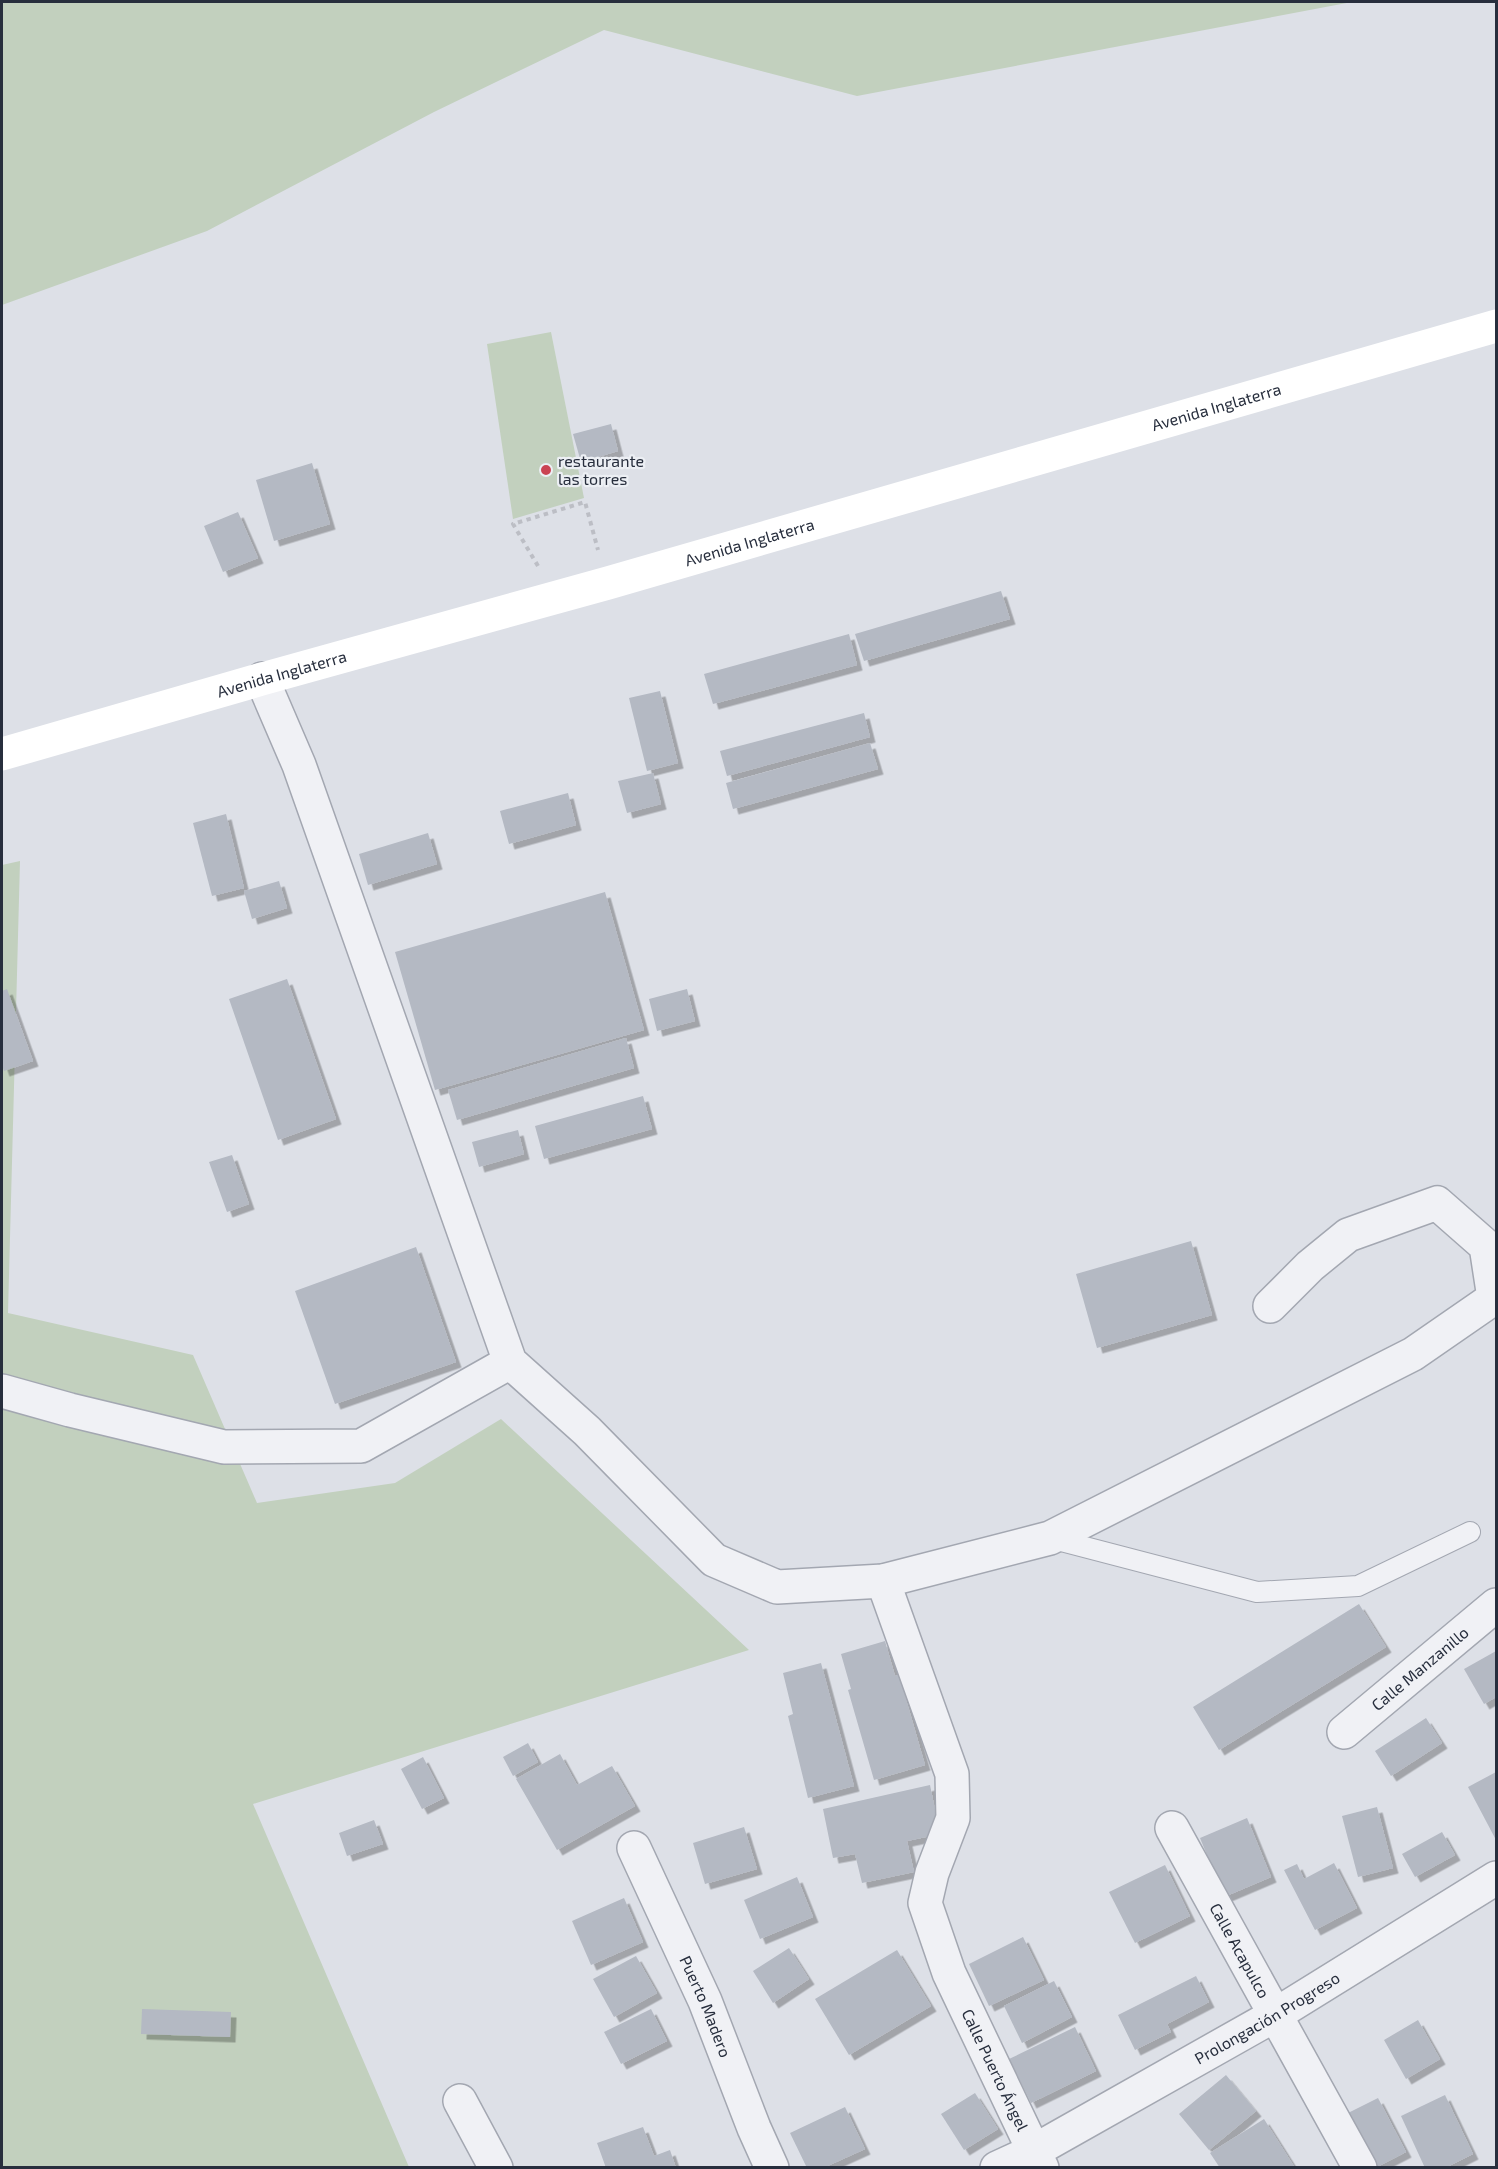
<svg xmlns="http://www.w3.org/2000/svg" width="1498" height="2169" viewBox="0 0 1498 2169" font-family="'Exo 2',sans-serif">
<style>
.green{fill:#c2d0be}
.building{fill:#b4b9c3;filter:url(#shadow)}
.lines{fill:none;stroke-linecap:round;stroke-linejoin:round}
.lane-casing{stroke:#a3a7b1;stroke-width:22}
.street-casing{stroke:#a3a7b1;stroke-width:36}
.path{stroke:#bcbec5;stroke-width:4;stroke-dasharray:4.5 4.5;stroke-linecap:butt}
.lane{stroke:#f0f1f5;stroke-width:20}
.street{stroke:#f0f1f5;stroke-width:33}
.secondary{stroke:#fff;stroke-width:33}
.poi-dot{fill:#ca4352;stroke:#eceff4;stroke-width:2}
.labels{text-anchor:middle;stroke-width:4.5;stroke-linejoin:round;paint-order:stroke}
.street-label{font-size:16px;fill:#272e3d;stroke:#eceff4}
.poi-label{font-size:16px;fill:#272e3d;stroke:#eceff4;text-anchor:start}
</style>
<defs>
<filter id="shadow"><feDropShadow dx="5.5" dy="5.5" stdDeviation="0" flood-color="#0004"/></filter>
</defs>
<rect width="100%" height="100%" fill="#dde0e7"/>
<!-- green -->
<g class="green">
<path d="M2,2H1352L857,96L604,30L434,112L207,231L2,305Z"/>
<path d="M551,332L584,498L513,519L487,344Z"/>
<path d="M20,861L8,1313L193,1355L257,1503L395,1483L501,1419L749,1650L253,1804L409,2167L2,2168V865Z"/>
</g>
<!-- building -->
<g class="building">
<path d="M611,424L618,451L581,462L573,434Z"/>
<path d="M312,463L330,524L274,541L256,480Z"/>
<path d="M238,512L258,558L223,572L204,526Z"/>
<path d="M1001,591L1010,619L864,661L855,634Z"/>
<path d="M849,634L857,665L713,704L704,674Z"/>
<path d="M660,691L678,763L647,771L629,698Z"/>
<path d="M864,713L870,737L727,776L720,751Z"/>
<path d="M870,743L878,769L733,809L726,783Z"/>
<path d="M653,773L661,804L627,813L618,781Z"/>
<path d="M568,793L576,825L509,844L500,811Z"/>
<path d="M226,814L244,888L212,896L193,823Z"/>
<path d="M428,833L437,864L368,885L359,854Z"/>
<path d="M279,881L287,908L252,919L244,891Z"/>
<path d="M605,892L644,1030L435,1090L395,952Z"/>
<path d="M287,979L336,1119L278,1140L229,999Z"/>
<path d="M7,989L33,1061L4,1071L2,1065V991Z"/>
<path d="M687,989L695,1021L657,1031L649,999Z"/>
<path d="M626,1038L634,1068L457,1120L448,1090Z"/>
<path d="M643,1096L652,1129L544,1159L535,1126Z"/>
<path d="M518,1130L524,1154L479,1167L472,1142Z"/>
<path d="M232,1155L249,1204L227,1212L209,1162Z"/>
<path d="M1191,1241L1212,1315L1097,1348L1076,1274Z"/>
<path d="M416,1247L456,1362L335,1404L295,1291Z"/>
<path d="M1359,1604L1386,1647L1219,1750L1193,1707Z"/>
<path d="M885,1641L895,1676L899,1675L925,1765L874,1780L848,1690L851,1689L841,1654Z"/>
<path d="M1496,1651V1697L1484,1704L1464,1669Z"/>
<path d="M821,1663L854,1786L808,1798L788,1716L793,1714L783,1673Z"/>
<path d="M1426,1718L1442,1743L1391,1776L1375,1751Z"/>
<path d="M528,1743L538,1762L513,1776L503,1757Z"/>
<path d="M560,1754L577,1785L612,1766L635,1806L557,1850L516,1779Z"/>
<path d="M423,1757L444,1798L422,1809L401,1769Z"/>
<path d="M1496,1772V1840L1468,1787Z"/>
<path d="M930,1785L940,1834L907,1841L914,1872L862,1883L855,1854L833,1858L823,1809Z"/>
<path d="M1377,1807L1393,1868L1358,1877L1342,1816Z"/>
<path d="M1247,1818L1271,1877L1224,1897L1200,1838Z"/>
<path d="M374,1820L383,1844L347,1856L339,1833Z"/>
<path d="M744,1827L757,1869L705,1884L693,1843Z"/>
<path d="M1442,1832L1455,1855L1415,1877L1402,1854Z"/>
<path d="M1334,1863L1357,1908L1315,1930L1284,1870L1297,1864L1304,1879Z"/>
<path d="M1165,1865L1190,1916L1135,1943L1109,1892Z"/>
<path d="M797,1877L813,1917L760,1939L744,1900Z"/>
<path d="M624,1898L643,1942L591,1965L572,1921Z"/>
<path d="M1023,1937L1044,1980L989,2006L969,1964Z"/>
<path d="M789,1948L809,1979L773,2003L753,1971Z"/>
<path d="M897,1950L931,2006L849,2055L815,1999Z"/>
<path d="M636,1956L657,1993L614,2017L593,1979Z"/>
<path d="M1196,1976L1209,2002L1167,2024L1171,2032L1135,2050L1118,2015Z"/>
<path d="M1054,1981L1072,2017L1022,2043L1004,2006Z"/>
<path d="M142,2009L231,2012L230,2037L141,2034Z"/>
<path d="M651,2009L667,2041L621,2064L604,2032Z"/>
<path d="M1418,2020L1440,2059L1406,2079L1384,2040Z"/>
<path d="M1075,2027L1096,2071L1031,2103L1009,2059Z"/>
<path d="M1226,2075L1256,2111L1209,2150L1179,2114Z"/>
<path d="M975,2093L998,2129L964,2150L941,2114Z"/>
<path d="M1445,2095L1473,2154L1445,2168H1425L1401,2116Z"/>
<path d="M1378,2098L1406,2152L1375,2168L1336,2119Z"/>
<path d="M845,2107L865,2149L823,2168H807L790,2133Z"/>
<path d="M1264,2119L1295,2168H1220L1210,2153Z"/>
<path d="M643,2127L654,2156L670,2150L676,2168H606L597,2143Z"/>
</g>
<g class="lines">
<!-- lane casing -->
<g class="lane-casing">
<path id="lane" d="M1050,1538L1257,1592L1358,1586L1470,1532"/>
</g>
<!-- street casing -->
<g class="street-casing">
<g id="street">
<path d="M262,679L299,765L510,1362L587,1431L714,1560L777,1587L883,1581L1050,1538L1413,1354L1494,1298L1486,1246L1437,1203L1348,1235L1310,1266L1270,1306"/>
<path d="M2,1391L70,1410L224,1447L361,1446L510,1362"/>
<path id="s1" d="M883,1581L952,1774L953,1818L932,1873L925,1903L949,1973L1042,2168"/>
<path id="s2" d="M1344,1732L1496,1605"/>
<path id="s3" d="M1172,1828L1360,2168"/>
<path id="s4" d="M634,1848L705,2001L754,2128L772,2168"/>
<path d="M460,2101L496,2168"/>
<path id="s5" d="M997,2168L1034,2151L1275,2015L1496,1878"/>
</g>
</g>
<!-- path -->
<path class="path" d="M538,566L513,524L585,502L598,550"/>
<!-- lane -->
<use href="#lane" class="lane"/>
<!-- street -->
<use href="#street" class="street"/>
<!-- secondary -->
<path class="secondary" id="s6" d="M2,754L262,679L608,583L1496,326"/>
</g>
<!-- markers -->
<circle class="poi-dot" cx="546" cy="470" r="6"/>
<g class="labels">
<!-- street labels -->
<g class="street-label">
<text dy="6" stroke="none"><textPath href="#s6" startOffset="1263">Avenida Inglaterra</textPath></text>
<text dy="6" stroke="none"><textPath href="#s6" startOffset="777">Avenida Inglaterra</textPath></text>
<text dy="6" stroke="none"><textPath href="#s6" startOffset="291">Avenida Inglaterra</textPath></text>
<text dy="6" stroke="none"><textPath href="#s2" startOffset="99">Calle Manzanillo</textPath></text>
<text dy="6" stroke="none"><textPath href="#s3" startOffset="140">Calle Acapulco</textPath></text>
<text dy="6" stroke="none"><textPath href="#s4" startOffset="174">Puerto Madero</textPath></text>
<text dy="6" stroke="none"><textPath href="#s5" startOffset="309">Prolongación Progreso</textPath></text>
<text dy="6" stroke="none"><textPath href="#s1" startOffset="520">Calle Puerto Ángel</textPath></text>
</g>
<!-- poi labels -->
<g class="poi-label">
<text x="558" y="467">restaurante<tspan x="558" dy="18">las torres</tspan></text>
</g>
</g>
<!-- border -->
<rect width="1498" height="2169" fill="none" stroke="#272e3d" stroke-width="6"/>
</svg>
